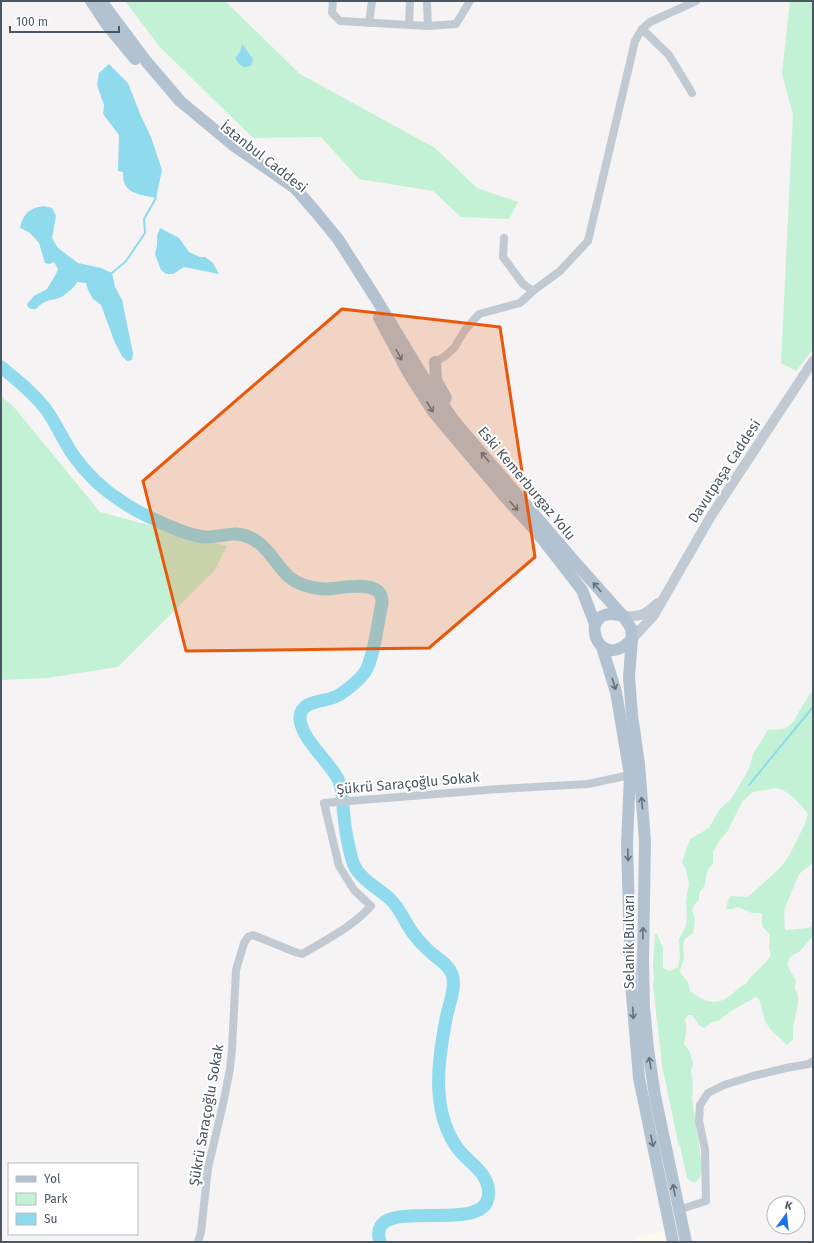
<svg xmlns="http://www.w3.org/2000/svg" width="814" height="1243" viewBox="0 0 814 1243" font-family="'Fira Sans',sans-serif">
<style>
.commercial{fill:#fdf9ef}
.green{fill:#c3f1d5;fill-rule:evenodd}
.water{fill:#90daee}
.lines{fill:none;stroke-linecap:round;stroke-linejoin:round}
.stream{stroke:#90daee;stroke-width:2}
.river{stroke:#90daee;stroke-width:13}
.minor{stroke:#c1cad2;stroke-width:8}
.tertiary{stroke:#c1cad2;stroke-width:10}
.primary{stroke:#b3c2d1;stroke-width:12}
.oneway{stroke:#64717d}
.marked{fill:#e8590c;fill-opacity:0.2;stroke:#e8590c;stroke-width:3;stroke-linejoin:round}
.labels{text-anchor:middle;stroke-width:4;stroke-linejoin:round;paint-order:stroke}
.street-label{font-size:14px;fill:#4a5661;stroke:#fff}
</style>
<rect width="100%" height="100%" fill="#f5f3f3"/>
<!-- commercial -->
<path class="commercial" d="M663,1230L665,1242H636L638,1237Z"/>
<!-- green -->
<g class="green">
<path d="M125,1H225L300,74L435,148L477,188L518,202L509,219L461,217L433,191L359,179L321,137L253,138L159,46Z"/>
<path d="M790,1H813V349L796,371L781,363L793,115L782,73Z"/>
<path d="M1,396L13,406L100,512L227,546L214,571L118,667L47,678L1,680Z"/>
<path d="M813,689V863L799,874L784,910L785,930L808,928L813,925V936L800,951L790,957L787,965L796,981L795,988L798,995V1004L793,1027V1039L787,1045L770,1029L765,1021L759,999L756,997L731,1011L718,1021L712,1022L704,1028L699,1025L692,1015H688L685,1019C687,1027 686,1037 684,1044L690,1052L693,1064L691,1070L693,1085L692,1098L702,1166C702,1174 701,1178 694,1183L687,1178L680,1146L679,1147L662,1065L653,985L654,977L653,967L655,934H657L663,948V968L670,971L678,967L680,958L679,939L686,926L687,918L686,901L689,884L686,869L682,862L690,839L709,828L719,810L731,799L749,769L753,754L768,730C773,729 779,730 783,729C793,726 796,716 801,708C805,702 809,696 813,689ZM776,788C789,790 800,804 808,814L804,826L789,856L781,867L748,897L731,896L728,900L726,909H732L738,907L752,913H762V926L770,935L769,948L771,954C766,967 752,972 746,984C739,987 735,992 728,997C714,1007 702,1000 690,991L688,982L681,974L680,970L684,959L683,944L685,939L693,933L694,929L695,918L692,910L695,904L699,900V893L705,885L706,877L708,869L713,864V852L720,840L727,832L742,802L753,792Z"/>
</g>
<!-- water -->
<g class="water">
<path d="M242,44L253,59L251,66L244,67L239,64L235,58L240,52Z"/>
<path d="M109,64L128,83L140,114L151,137L162,170L156,198C138,194 122,194 123,172L118,171L119,135L103,114L104,105L97,85L99,73Z"/>
<path d="M44,206L52,208L56,216L52,238L58,248L78,263L101,268L112,273L115,287L122,300L133,353L132,360L127,361L122,356L115,343L101,305L93,299L88,290L86,283L77,282C76,286 67,293 63,296C53,302 47,297 36,309H31L28,307L27,304L34,296L47,289L56,274L58,269L54,262L49,264L45,263L39,243L30,233L20,228C23,214 29,208 44,206Z"/>
<path d="M160,228L179,238L189,252L200,257H205L213,263L219,274L184,267L173,274H166L161,270L155,254L157,245V236Z"/>
</g>
<g class="lines">
<!-- stream -->
<g class="stream">
<path d="M112,273L126,261L145,233L144,219L156,198"/>
<path d="M749,785L813,707"/>
</g>
<!-- river -->
<path class="river" d="M1,367C17,380 32,392 45,408C56,423 63,440 73,455C86,473 102,489 121,501C138,513 184,535 204,537C222,538 233,529 251,538C268,546 276,565 289,577C299,585 310,588 323,589C338,590 383,576 382,603C378,621 374,658 365,672C361,678 355,683 350,687C344,692 339,696 332,698C321,702 299,701 300,719C302,740 328,760 338,779C344,791 342,803 344,816C345,829 350,859 356,869C365,883 380,889 391,900C398,907 402,915 407,924C412,933 418,940 425,947C433,956 448,963 452,974C457,987 448,1006 446,1019C438,1061 431,1109 456,1146C463,1157 475,1164 482,1174C487,1181 490,1189 488,1198C481,1236 365,1192 380,1242"/>
<!-- minor -->
<g class="minor">
<path d="M333,1L332,13L340,21L428,26L456,24L470,1"/>
<path d="M427,1L428,26"/>
<path d="M369,23L372,1"/>
<path d="M409,25L410,1"/>
<path d="M642,29L669,55L692,93"/>
<path d="M504,238L503,257L523,284L533,291"/>
<path d="M435,362L444,357L454,348L465,330L479,314L520,303L533,291L560,271L588,241L635,41L642,29L650,22L696,1"/>
<path d="M678,1210L706,1201L705,1149L699,1121L700,1105L708,1093L724,1085L753,1076L786,1068L809,1064L813,1061"/>
<path d="M198,1242L201,1232L208,1168L223,1104L230,1069L232,1049L236,970L244,943L248,937L253,935L295,952L302,954C326,940 352,927 371,906L354,890L339,866L324,803L499,789L588,784L630,775"/>
</g>
<!-- tertiary -->
<g class="tertiary">
<path d="M623,616C642,617 644,615 658,603"/>
<path d="M632,639L654,615L711,516L813,361"/>
</g>
<!-- primary -->
<g class="primary">
<path d="M91,1L107,25L135,59"/>
<path d="M101,1L146,61L180,101L233,145L295,188L315,211L338,239L375,297L424,378L455,422L574,561L623,616L631,628L632,639L629,677L632,715L639,764L645,841L643,960L644,1007L648,1049L655,1096L686,1242"/>
<path d="M379,318L409,374L434,413L504,496L536,531L565,568L582,590L595,624"/>
<path d="M435,362L436,380L446,398"/>
<path d="M623,616C574,601 596,678 632,639"/>
<path d="M602,647L616,692L630,775L627,844L631,983L639,1078L673,1242"/>
</g>
</g>
<!-- one-way arrows -->
<defs><path id="oneway-shaft" d="M-6 0H5M1.5-3L5.5 0L1.5 3" fill="none" stroke-width="1.6" stroke-linecap="round" stroke-linejoin="round"/></defs>
<g class="oneway">
<use href="#oneway-shaft" transform="translate(399 355) rotate(62)"/>
<use href="#oneway-shaft" transform="translate(430 407) rotate(58)"/>
<use href="#oneway-shaft" transform="translate(485 457) rotate(-131)"/>
<use href="#oneway-shaft" transform="translate(514 506) rotate(48)"/>
<use href="#oneway-shaft" transform="translate(597 587) rotate(-132)"/>
<use href="#oneway-shaft" transform="translate(614 684) rotate(73)"/>
<use href="#oneway-shaft" transform="translate(642 803) rotate(-95)"/>
<use href="#oneway-shaft" transform="translate(628 855) rotate(88)"/>
<use href="#oneway-shaft" transform="translate(643 933) rotate(-89)"/>
<use href="#oneway-shaft" transform="translate(633 1013) rotate(86)"/>
<use href="#oneway-shaft" transform="translate(650 1063) rotate(-99)"/>
<use href="#oneway-shaft" transform="translate(652 1141) rotate(78)"/>
<use href="#oneway-shaft" transform="translate(674 1190) rotate(-101)"/>
</g>
<!-- marked area -->
<path class="marked" d="M342,309L500,327L535,557L429,648L186,651L143,481Z"/>
<g class="labels">
<!-- street labels -->
<g class="street-label">
<text transform="translate(264 157) rotate(38)" y="5">İstanbul Caddesi</text>
<text transform="translate(724 471) rotate(-57)" y="5">Davutpaşa Caddesi</text>
<text transform="translate(527 483) rotate(50)" y="5">Eski Kemerburgaz Yolu</text>
<text transform="translate(408 783) rotate(-5)" y="5">Şükrü Saraçoğlu Sokak</text>
<text transform="translate(629 942) rotate(-90)" y="5">Selanik Bulvarı</text>
<text transform="translate(206 1115) rotate(-80)" y="5">Şükrü Saraçoğlu Sokak</text>
</g>
</g>
<!-- border -->
<rect width="814" height="1243" fill="none" stroke="#4a5661" stroke-width="4"/>
<!-- legend -->
<rect x="8" y="1163" width="130" height="72" fill="#ffffff" stroke="#b7bbc0"/>
<rect x="16" y="1176" width="20" height="6" fill="#b3c2d1" stroke="#b7bbc0"/>
<text x="44" y="1183" font-size="12" fill="#4a5661">Yol</text>
<rect x="16" y="1193" width="20" height="12" fill="#c3f1d5" stroke="#b7bbc0"/>
<text x="44" y="1203" font-size="12" fill="#4a5661">Park</text>
<rect x="16" y="1213" width="20" height="12" fill="#90daee" stroke="#b7bbc0"/>
<text x="44" y="1223" font-size="12" fill="#4a5661">Su</text>
<!-- north arrow -->
<g transform="translate(786 1215) rotate(15)"><circle r="19" fill="#ffffff" stroke="#b7bbc0"/>
<path d="M0-3L7 15L0 10L-7 15Z" fill="#1a73e8"/>
<text y="-6" font-size="11" font-weight="bold" text-anchor="middle" fill="#4a5661">K</text>
</g>
<!-- scale -->
<path d="M10 26v6h109v-6" fill="none" stroke="#4a5661" stroke-width="2"/>
<text x="16" y="26" font-size="12" fill="#4a5661" stroke="#ffffff" stroke-width="3" paint-order="stroke">100 m</text>
</svg>
